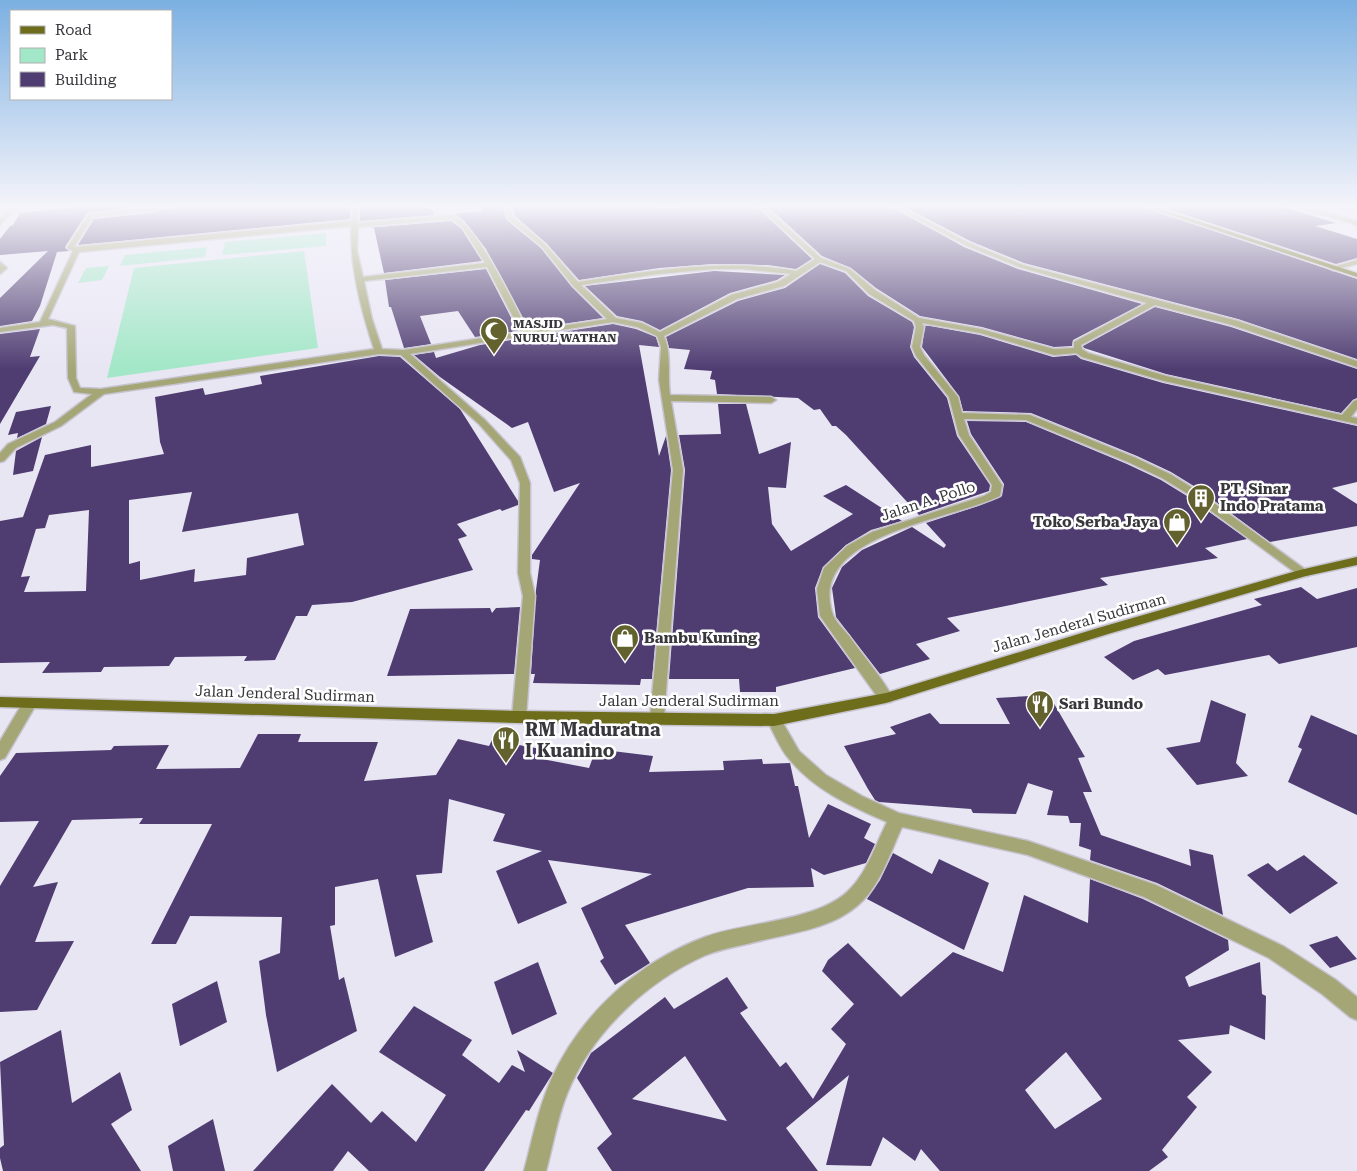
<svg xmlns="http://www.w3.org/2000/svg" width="1357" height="1171" viewBox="0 0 1357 1171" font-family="'Roboto Serif',serif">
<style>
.green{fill:#a2e7c7}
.building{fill:#4f3d72;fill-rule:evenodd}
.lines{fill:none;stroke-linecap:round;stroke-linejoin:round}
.minor-casing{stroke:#c6c3cf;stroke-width:3}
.major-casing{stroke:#c6c3cf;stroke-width:3}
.minor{fill:#a5a676;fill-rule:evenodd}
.major{fill:#6d6d1c;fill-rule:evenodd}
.labels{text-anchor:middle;stroke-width:5;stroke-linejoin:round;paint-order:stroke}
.far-poi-label{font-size:12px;font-weight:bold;fill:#38373c;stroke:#fff;text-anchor:start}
.poi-label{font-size:15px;font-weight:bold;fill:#38373c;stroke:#fff;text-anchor:start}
.street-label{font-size:15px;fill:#38373c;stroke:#fff}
.near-poi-label{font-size:18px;font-weight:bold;fill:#38373c;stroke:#fff;text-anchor:start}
</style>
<rect width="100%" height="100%" fill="#e9e6f4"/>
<!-- green -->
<g class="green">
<path d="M326,233V246L222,255L225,242Z"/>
<path d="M207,247L205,257L120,266L125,255Z"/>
<path d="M304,251L318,348L107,378L134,268Z"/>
<path d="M109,266L102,280L78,283L86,268Z"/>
</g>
<!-- building -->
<g class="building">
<path d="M97,205H150L87,213L65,247L69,251L57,252L40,306L32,321L0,326V298L48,251L0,255V239L10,226L13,225L20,213Z"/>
<path d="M182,205H350V219L78,245L94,219L151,213Z"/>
<path d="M360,205H427L429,209H432L434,215L360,221Z"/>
<path d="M480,205H502L507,220L541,248L572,287L603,318L529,329L486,249L464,221L455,214L482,211Z"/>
<path d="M512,205H657L659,208L755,205L812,259L796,269L768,265L714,264L659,268L579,280L547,244L515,216Z"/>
<path d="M766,205H888L964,247L1018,269L1142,304L1073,340L1072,346L1054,347L982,327L920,316L876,288L851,268L822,256Z"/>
<path d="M901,205H1138L1357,279V359L1238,319L1024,263L970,241Z"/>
<path d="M1155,205H1277L1336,223L1315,226L1357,239V258L1336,264Z"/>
<path d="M451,221L461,228L482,261L384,273L374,228H366Z"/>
<path d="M820,264L845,273L868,296L912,322L914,327L910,347L914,357L947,398L957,436L990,485L989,491L919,515L846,435L836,426H832L820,409L814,410L798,398L717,394L715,380L710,379L712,371L684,369L690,350L669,348L666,337L738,301L785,288Z"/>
<path d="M486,269L518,331L475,337L458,311L420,316L431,344L404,348L391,307H389L385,280Z"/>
<path d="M714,271L785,275L777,280L730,293L660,330L642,321L617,316L585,286Z"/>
<path d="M1155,307L1231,327L1357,369V398L1353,400L1341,413L1166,374L1084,348L1083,346Z"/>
<path d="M613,324L636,329L656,337L659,347L639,345L659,456L666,436L671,470L652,679H641L640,685L533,683L535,674H531L536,590L540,560L532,559V555L580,483L554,492L528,422L512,428L440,377L414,355L434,352L436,358L480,345Z"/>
<path d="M925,325L980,335L1053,357L1076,355L1081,359L1163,383L1357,426V482L1332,488L1357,504V526L1270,542L1197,488L1171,472L1137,456L1031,413L963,411L959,396L922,347Z"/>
<path d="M40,329L30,357L40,356L0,424V334Z"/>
<path d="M379,356L400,357L460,409L518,501V505L502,511L500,509L457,524L467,536L458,539L473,570L352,602L312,605L307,616H296L275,660L244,661L247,656L175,657L169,666L104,667L101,672L42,673L50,662L0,663V521L23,517L45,455L91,445V467L164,454L160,442L155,397L203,388L205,395L262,384L260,376ZM192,492L182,532L298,513L304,545L247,558L246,575L194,582L195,569L140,580V561L129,564V500ZM89,510L86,591L24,592L30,576L21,577L36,529L45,528L49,515Z"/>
<path d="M718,404H746L759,454L791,442L786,488L768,487L772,524L791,551L853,514L823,496L846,485L902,521L871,530L846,545L823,567L815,588L818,617L855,668L776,687V692H740L739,679H669L685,470L679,435L721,434Z"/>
<path d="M51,406L46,424L17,438L18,433L8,435L16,412Z"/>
<path d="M967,421L1026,422L1127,464L1161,480L1187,496L1247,539L1205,548L1218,558L1100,578L1108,585L947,618L960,631L916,644L930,659L880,674L836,617L832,588L842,567L862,550L912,527L944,548L946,545L926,523L978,506L1002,496L1004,484L971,434Z"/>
<path d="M42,437L33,471L13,475L16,451Z"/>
<path d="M1301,587L1317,599L1357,588V647L1279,664L1269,655L1165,675L1158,669L1133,680L1104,657L1134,641L1262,605L1254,599Z"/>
<path d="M520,607L514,674L387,676L410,609L490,608L492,613L496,608Z"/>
<path d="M1049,695L1085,757L1078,758L1092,792H1083L1101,835L1191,866L1189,849L1213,855L1223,915L1157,883L1090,860L1091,850L1079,846L1081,823H1070L1068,816L1047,815L1053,791L1028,783L1016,814L973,813L971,809L879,802L875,800L868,789L844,746L896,734L890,727L930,713L940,724H1010L996,698Z"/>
<path d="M1211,700L1246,714L1236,763L1248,776L1197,785L1166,748L1200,742Z"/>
<path d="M1311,715L1357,735V815L1288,782L1302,749L1298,747Z"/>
<path d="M258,734H301L298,742H378L364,781L436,775L458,739L489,746L492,740L541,749L537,758L589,768L596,749L653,756L649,772L724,770L723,761L762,759L763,764L790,763L795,786H798L809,838L828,804L871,824L864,838L875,844L866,863L824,875L811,868L814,887L748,888L625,925L650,963L615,985L600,961L604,958L581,908L652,874L548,860L567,903L518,924L496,871L542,851L493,841L505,814L449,799L442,873L416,875L433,942L395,957L378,879L335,887V925L330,926L339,980L344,977L357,1031L277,1072L266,1015L259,961L280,953L282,917L190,916L176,944H151L212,824H139L143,818L72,820L33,887L58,882L35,942L74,941L37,1010L0,1012V886L39,821L0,822V776L16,753L111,750L114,746L169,745L156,769L240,768Z"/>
<path d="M893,853L932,874L939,859L989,883L964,950L867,899L880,880Z"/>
<path d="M1304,855L1338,883L1290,914L1247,875L1268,863L1277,871Z"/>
<path d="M1090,879L1143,899L1228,940L1229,950L1185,977L1189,987L1260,962L1262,994L1266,996L1265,1040L1230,1025L1229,1034L1178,1040L1212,1072L1187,1097L1197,1107L1162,1150L1168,1157L1149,1171H940L921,1149L915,1161L883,1137L871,1166L826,1165L849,1075L786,1128L818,1171H612L597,1148L612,1134L577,1078L591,1053L665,997L674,1009L727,977L748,1008L740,1013L780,1067L786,1062L813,1099L846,1044L831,1029L854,1004L822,971L828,960L848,943L901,997L953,952L1003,972L1024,895L1088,923ZM1066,1052L1102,1099L1055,1129L1025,1090ZM685,1056L727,1121L632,1099Z"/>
<path d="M1337,936L1357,959L1330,968L1309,945Z"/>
<path d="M538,962L557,1014L512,1035L494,982Z"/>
<path d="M217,981L227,1022L180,1046L172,1004Z"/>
<path d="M414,1006L472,1040L462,1055L499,1083L512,1065L525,1072L517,1050L553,1073L529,1111L526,1110L484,1171H369L348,1151L333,1171H253L332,1084L371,1123L382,1111L416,1142L446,1095L379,1052Z"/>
<path d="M61,1030L72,1103L120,1072L132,1110L111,1124L141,1171H3L0,1158V1148L4,1145L0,1062Z"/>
<path d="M213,1119L225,1171H173L168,1146Z"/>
</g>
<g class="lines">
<!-- minor casing -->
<g class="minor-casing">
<g id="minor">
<path d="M13,205H19L0,225V219Z"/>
<path d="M156,205H180L151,211L93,217L74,247L352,221V205H358V223L453,215C478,227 514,304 528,331L607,319L573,286L542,247L508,219L504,205H510L513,217L546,245L578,282C651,271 722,258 796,271L815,259L757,205H763L821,258L850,269L875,290L919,318L981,329L1054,349L1074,348V342L1147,303L1019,267L965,245L890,205H897L969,243L1023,265L1238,321L1357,361V367L1232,325L1155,305L1081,345L1082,349L1088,353L1166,376L1342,415L1354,401L1357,400V409L1351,417L1357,418V424L1164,381L1082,357L1076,353L1054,355L980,333L922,323L924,327L920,347L924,355L958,397L962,413L1030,415L1136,458L1170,474L1196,490L1310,573L1308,576H1300L1188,494L1162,478L1128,462L1026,420L964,419L969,435L1002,485L1000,496C952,520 805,534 833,615C836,622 844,630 849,636C863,656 881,676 893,698L891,702H881L820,616L817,589L824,568L847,546L872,532L984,496L991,492L992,485L959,435L949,397L916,356L912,347L916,327L914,321L869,294L846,271L820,262L784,286L737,299L664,336C672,354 667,375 670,395L771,397L776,400L771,403L671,401L683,470L664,718L662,722L657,724L652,722L650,718L673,470L659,380L661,347L657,336L637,327L613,322L410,354L485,420L520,457L530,483V573L535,596L526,717L524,721L519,723L514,721L512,717L523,596L518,573L520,483L511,460L479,424L401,355L379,354L104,394L61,426L16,448L4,461L0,462V453L8,444L55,422L92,394L74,392L68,378L67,328L53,325L0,332V328L40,322L73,251L67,248L89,214L150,207ZM452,219L462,227L485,263L363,277L357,251L358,227ZM351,226C350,268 361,310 374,349L101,389L80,388L76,378L75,326L48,319L79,252ZM487,267L521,332L403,350L382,349L372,319L364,281ZM714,269H742L791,274L778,282L731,295L660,332L642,323L616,318L581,285L658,274Z"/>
<path d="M1290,205H1299L1357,221V225Z"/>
<path d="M1357,260V264L1333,270L1330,268Z"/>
<path d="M0,262L7,268L0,274Z"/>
<path d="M30,698L35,699L37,703L5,758L0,760V741L25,699Z"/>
<path d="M774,714L779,716L799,751L826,775L862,796L899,813L1028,841L1156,885L1283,946L1336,980L1357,997V1020L1350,1017L1322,994L1269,958L1144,897L1028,855L902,827C890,853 880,887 857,906C828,931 783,934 747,944C733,947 719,950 706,955C647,981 591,1033 567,1094C557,1119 553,1146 546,1171H524C532,1141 538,1109 551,1080C580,1015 638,962 705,937C746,922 822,921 851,888C868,870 876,844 887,822C851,806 816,791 790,760C780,749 774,733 767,720L769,716Z"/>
</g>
</g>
<!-- major casing -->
<g class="major-casing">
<g id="major">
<path d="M1140,205H1149L1357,273V277Z"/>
<path d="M1357,557V565L1306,576L1108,634L886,703L774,726L519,723L0,707V697L519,711L774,714L886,693L1098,628L1300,570Z"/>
</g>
</g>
<!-- minor -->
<use href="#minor" class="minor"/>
<!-- major -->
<use href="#major" class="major"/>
</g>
<!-- sky -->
<linearGradient id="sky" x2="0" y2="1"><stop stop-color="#7bb0e2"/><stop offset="0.56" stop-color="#f5f4fa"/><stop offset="1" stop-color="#f5f4fa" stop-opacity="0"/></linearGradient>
<rect width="1357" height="369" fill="url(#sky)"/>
<!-- icons -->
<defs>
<g id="mosque-pin" transform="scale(1.4375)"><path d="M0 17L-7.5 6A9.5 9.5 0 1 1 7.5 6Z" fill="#63622f" stroke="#fff"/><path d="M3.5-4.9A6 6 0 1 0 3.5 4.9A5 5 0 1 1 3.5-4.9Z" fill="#fff"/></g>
<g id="building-pin" transform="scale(1.4375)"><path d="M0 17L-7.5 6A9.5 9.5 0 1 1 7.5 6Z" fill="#63622f" stroke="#fff"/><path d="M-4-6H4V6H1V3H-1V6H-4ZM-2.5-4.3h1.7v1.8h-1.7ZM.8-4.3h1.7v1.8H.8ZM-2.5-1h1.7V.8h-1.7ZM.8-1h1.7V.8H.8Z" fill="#fff"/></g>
<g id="shop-pin" transform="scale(1.4375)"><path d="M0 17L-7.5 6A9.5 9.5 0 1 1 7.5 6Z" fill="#63622f" stroke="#fff"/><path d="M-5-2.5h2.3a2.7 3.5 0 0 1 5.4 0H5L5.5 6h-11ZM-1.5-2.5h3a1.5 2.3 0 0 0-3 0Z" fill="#fff"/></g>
<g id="restaurant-pin" transform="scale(1.4375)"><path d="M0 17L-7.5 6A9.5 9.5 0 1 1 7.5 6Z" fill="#63622f" stroke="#fff"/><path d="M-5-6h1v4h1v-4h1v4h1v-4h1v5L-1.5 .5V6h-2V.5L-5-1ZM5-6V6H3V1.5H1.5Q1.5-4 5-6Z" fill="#fff"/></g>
</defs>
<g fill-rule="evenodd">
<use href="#mosque-pin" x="494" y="331"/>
<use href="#building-pin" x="1201" y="498"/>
<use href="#shop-pin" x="1177" y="522"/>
<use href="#shop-pin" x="625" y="638"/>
<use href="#restaurant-pin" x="1040" y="704"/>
<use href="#restaurant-pin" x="506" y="740"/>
</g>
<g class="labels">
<!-- far-poi labels -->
<g class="far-poi-label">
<text x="513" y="328">MASJID<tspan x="513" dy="14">NURUL WATHAN</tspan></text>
</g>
<!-- poi labels -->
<g class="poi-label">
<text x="1220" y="494">PT. Sinar<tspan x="1220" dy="17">Indo Pratama</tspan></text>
<text x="1158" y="527" text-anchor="end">Toko Serba Jaya</text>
<text x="644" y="643">Bambu Kuning</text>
<text x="1059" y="709">Sari Bundo</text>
</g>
<!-- street labels -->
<g class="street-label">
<text transform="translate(928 501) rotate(-18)" y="5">Jalan A. Pollo</text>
<text transform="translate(1079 623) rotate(-16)" y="5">Jalan Jenderal Sudirman</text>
<text transform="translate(285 694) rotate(2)" y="5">Jalan Jenderal Sudirman</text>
<text x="689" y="706">Jalan Jenderal Sudirman</text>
</g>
<!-- near-poi labels -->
<g class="near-poi-label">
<text x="525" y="736">RM Maduratna<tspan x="525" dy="21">I Kuanino</tspan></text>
</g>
</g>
<!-- legend -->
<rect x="10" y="10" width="162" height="90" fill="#ffffff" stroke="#afafb1"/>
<rect x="20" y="26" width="25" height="8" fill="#6d6d1c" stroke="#afafb1"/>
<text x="55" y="35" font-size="15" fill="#38373c">Road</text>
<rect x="20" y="48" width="25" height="15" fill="#a2e7c7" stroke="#afafb1"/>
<text x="55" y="60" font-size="15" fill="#38373c">Park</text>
<rect x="20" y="72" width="25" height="15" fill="#4f3d72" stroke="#afafb1"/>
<text x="55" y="85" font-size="15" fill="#38373c">Building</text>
</svg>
